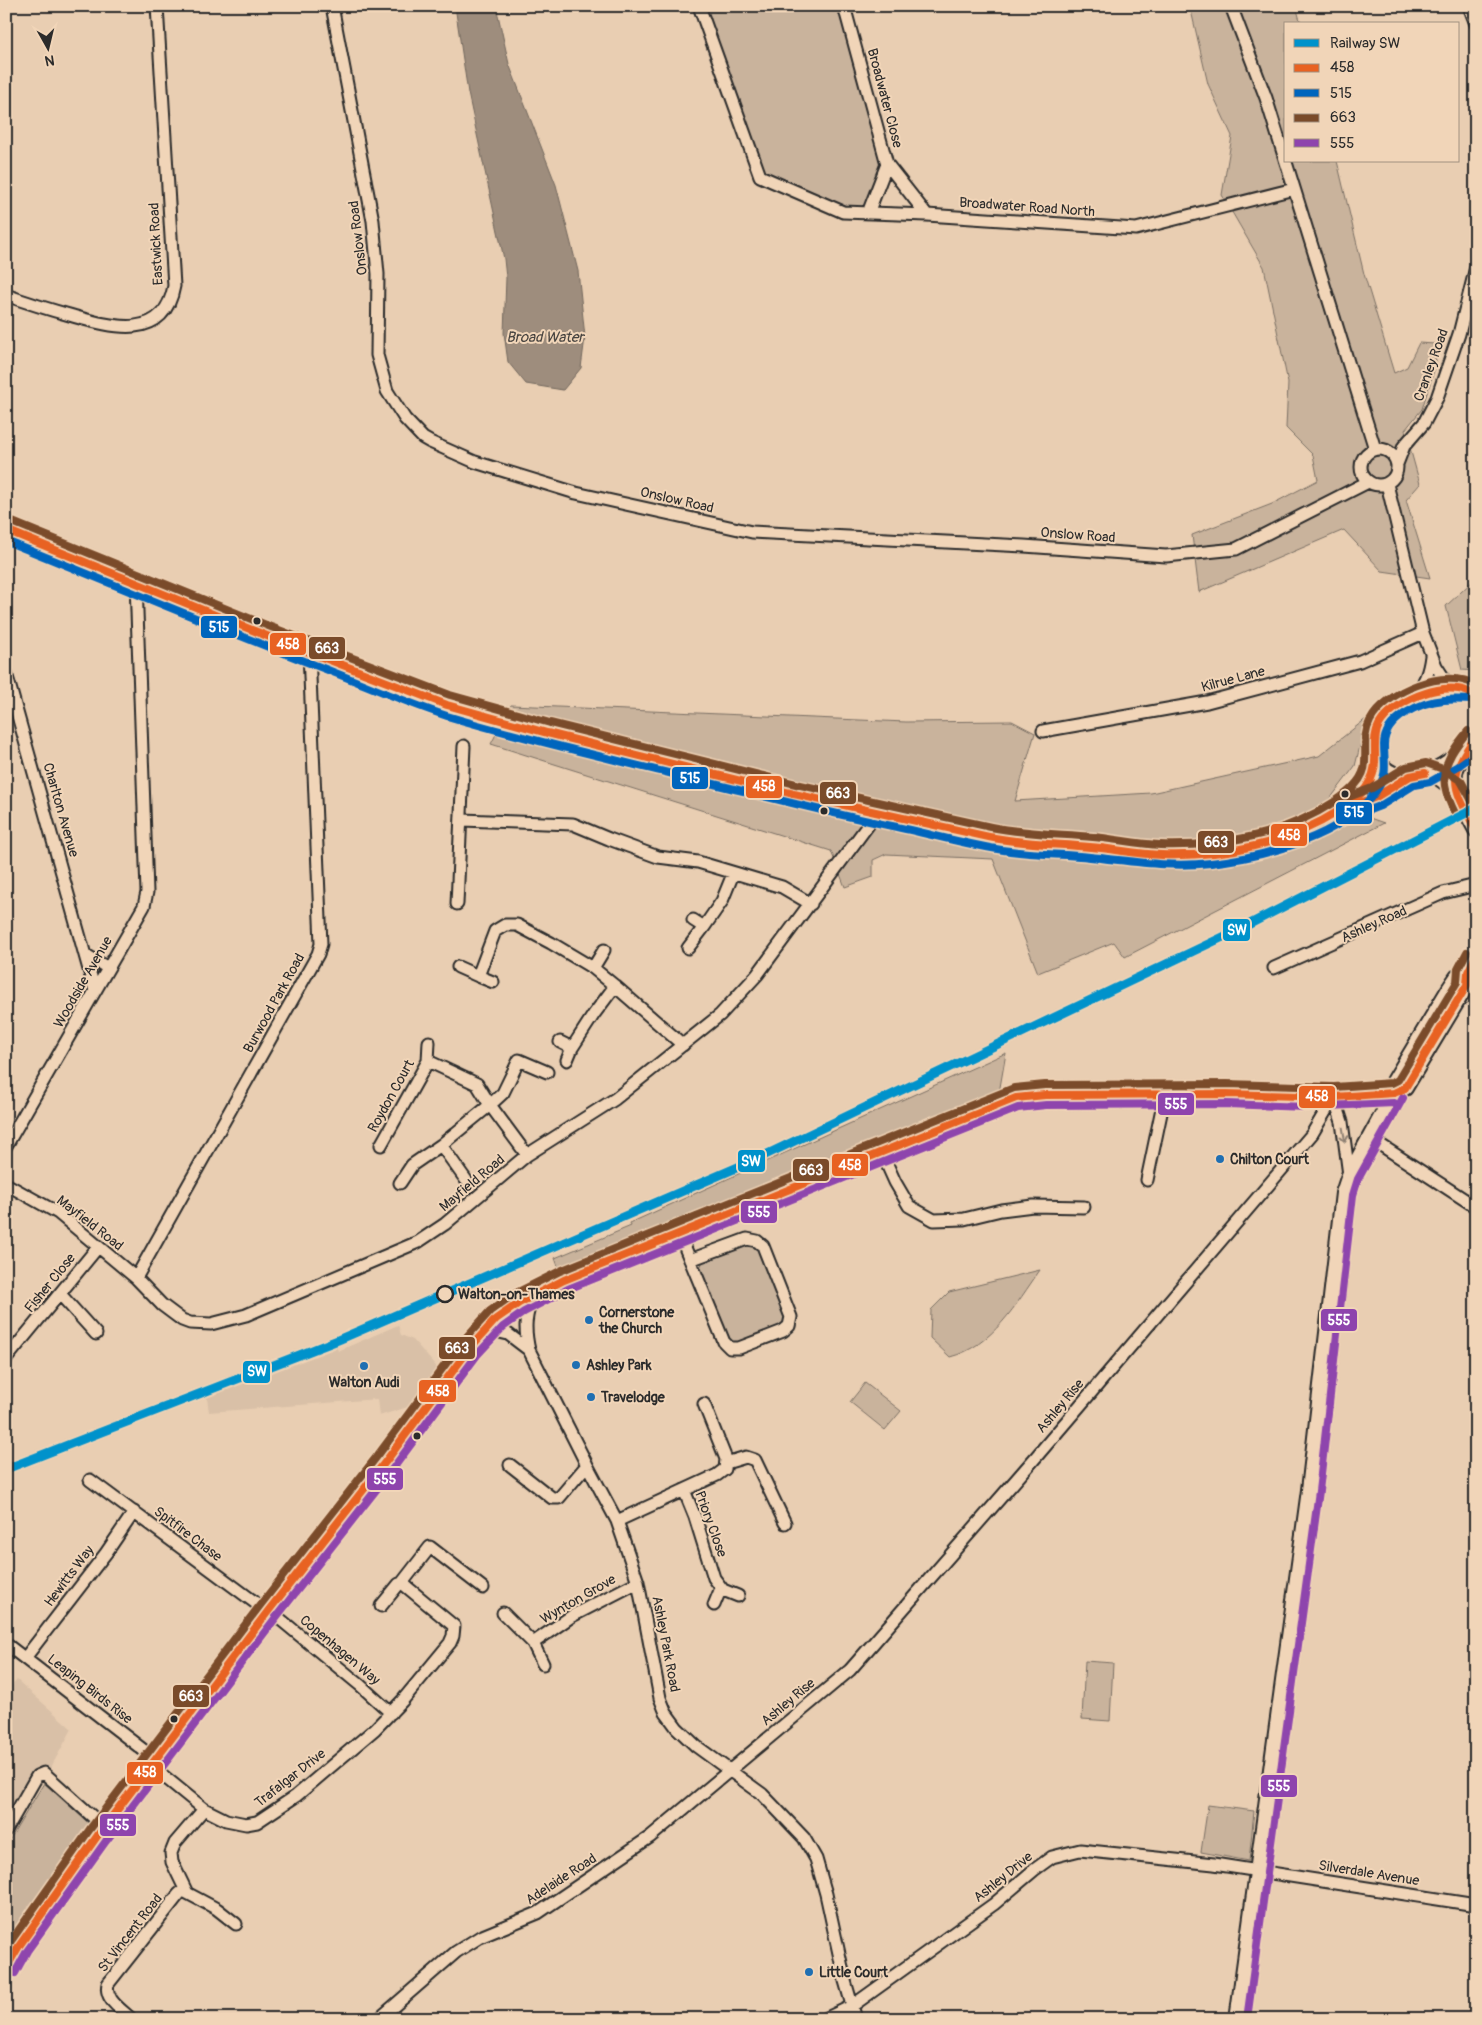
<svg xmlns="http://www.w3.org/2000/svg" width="1482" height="2025" viewBox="0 0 1482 2025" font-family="Pangolin,sans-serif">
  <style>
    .built { fill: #d9c0a7 }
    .green { fill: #c9b39c; stroke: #7a6f64 }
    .water { fill: #9e8d7d; stroke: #70665c }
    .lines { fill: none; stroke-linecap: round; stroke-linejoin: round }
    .minor-casing { stroke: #2b2b2b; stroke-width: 15 }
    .major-casing { stroke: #2b2b2b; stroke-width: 18 }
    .minor { stroke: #f1d5b8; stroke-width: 11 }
    .major { stroke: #f1d5b8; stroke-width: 14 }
    .bus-1-casing { stroke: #f1d5b8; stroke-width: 11 }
    .bus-2-casing { stroke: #f1d5b8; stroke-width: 11 }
    .bus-3-casing { stroke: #f1d5b8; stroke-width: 11 }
    .bus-4-casing { stroke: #f1d5b8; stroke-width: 11 }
    .bus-1 { stroke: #e86222; stroke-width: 8 }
    .bus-2 { stroke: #0065bd; stroke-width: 8 }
    .bus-3 { stroke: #7a4b2a; stroke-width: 8 }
    .bus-4 { stroke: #8e44ad; stroke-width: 8 }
    .rail-1-casing { stroke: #f1d5b8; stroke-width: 12 }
    .rail-1 { stroke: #0092cb; stroke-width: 9 }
    .oneway { stroke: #8e8072 }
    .bus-dot { fill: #2b2b2b; stroke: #f1d5b8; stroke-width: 2 }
    .poi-dot { fill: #1f6fb2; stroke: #f1d5b8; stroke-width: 2 }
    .stop-dot { fill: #f1d5b8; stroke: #2b2b2b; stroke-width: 2.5 }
    .labels { text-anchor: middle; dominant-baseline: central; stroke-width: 4; stroke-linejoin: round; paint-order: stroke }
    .street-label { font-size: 14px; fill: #2b2b2b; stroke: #f1d5b8 }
    .poi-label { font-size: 14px; font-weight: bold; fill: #2b2b2b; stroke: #f1d5b8; text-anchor: start }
    .stop-label { font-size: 14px; font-weight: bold; fill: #2b2b2b; stroke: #f1d5b8; text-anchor: start }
    .water-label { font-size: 15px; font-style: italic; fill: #484440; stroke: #f1d5b8 }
    .line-badge { stroke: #f1d5b8; stroke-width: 2 }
    .badge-label { font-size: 14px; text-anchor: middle; font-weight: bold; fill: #fff }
  </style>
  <rect width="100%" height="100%" fill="#e9ceb2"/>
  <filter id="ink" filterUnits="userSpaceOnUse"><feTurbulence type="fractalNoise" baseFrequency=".02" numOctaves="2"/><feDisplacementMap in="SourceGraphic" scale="10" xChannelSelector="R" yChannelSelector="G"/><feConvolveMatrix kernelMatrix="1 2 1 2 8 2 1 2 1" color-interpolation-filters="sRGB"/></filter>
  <g filter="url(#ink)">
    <!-- built -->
    <path class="built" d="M398,1325l3,10 12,5 29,33 -31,33 -32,10 -2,-17 -168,13 -2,-14 130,-50 1,3z
      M17,1680l55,49 -22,40 -44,58v-135z"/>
    <!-- green -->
    <path class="green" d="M699,6h144l44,158 -19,49 -25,-1 -83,-36z
      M1190,6h106l5,18h-15v137h51l27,113 30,99 13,-6 12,-24 16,1 1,20 -14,45 -17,21 15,54 -14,16 24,78 -48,-7 -38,-41 -145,62 -7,-57 80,-31 46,-24 -5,-25 -27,-27 2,-45 -24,-116 -42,-72 10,-59 -24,-52z
      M1476,578v93l-14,-1 -16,-64z
      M511,705l395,17 106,-1 23,12 -20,68 136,-8 168,-37 48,-38 -12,48 -28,37 57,20 -259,134 -11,-15 -76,31 -45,-114 -107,-5 -13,6v17l-28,10 -14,-36 -340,-107z
      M1006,1053l-7,40 -440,176 -4,-11 76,-32 -1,-3z
      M748,1242l9,3 30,74 -3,7 -47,19 -6,-1 -30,-65 -1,-11 3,-7z
      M1040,1270c-24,34 -47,76 -90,87l-20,-19 1,-28 18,-18z
      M865,1383l36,28 -16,19 -35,-28z
      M1085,1661l28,2 -3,58 -28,-2z
      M44,1783l51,46 -89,109v-92z
      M1208,1805l46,6 -5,50 -48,-9z"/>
    <!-- water -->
    <path class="water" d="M455,6h41l13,58 47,121 22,86 7,66 -4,31 -18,22 -37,-6 -18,-22 -4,-29 2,-55 -2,-19 -36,-166z"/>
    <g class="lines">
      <defs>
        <path id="minor" d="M332,6l41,215 5,53 -1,81 10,36 7,11 11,17 18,19 7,4 45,20 101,31 176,39 272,14 142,10 70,-7 132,-67
          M699,6l61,170 83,36 84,3 209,14 158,-40
          M844,6l43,158 40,51
          M1231,6l35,92 109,351
          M1469,6l7,18
          M868,213l19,-49
          M6,295c22,8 45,15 67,21 39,11 91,26 101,-30l-17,-280
          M1361 467a18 18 0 1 1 36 0a18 18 0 1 1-36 0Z
          M1397,464l7,-18 20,-23 13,-25 22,-64 17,-67
          M1387,484l36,149 13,33 15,23
          M6,673l89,318
          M1413,696c12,-12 16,-24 18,-40
          M1043,731l164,-29 153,-41 63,-28
          M462,820l111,4 36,15 49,18 40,5 84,25 29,17
          M457,904l7,-158
          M704,927l18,-26 11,-27
          M688,948l16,-21 -11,-7
          M86,955l22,13
          M458,967l20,9
          M593,968l11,-18
          M1274,968l169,-75 33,-8
          M493,982l-15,-6 17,-45 10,-6h12l34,18 42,25 22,18
          M560,1042l12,6 -5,12
          M572,1048l22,-34 21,-28 68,59
          M1334,1097l8,25 7,53
          M1370,1138l106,69
          M381,1145l47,-84 1,-19
          M441,1145l25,35
          M6,1146l138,-240 3,-14 -11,-309
          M881,1151l14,31 14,24 25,14 30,-1 37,-9 32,-4 51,1
          M527,1155l-37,-50 13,-12 16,-33 28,12
          M1147,1180l18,-86
          M400,1183l12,-18 29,-20 49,-40 -13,-21 -49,-23
          M6,1184l52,29 78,65 26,27 20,15 8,3 21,1 35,-9 132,-56 40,-17 27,-18 82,-69 88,-56 105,-84 37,-40 120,-162
          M679,1233l45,109 6,6h9l44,-17 6,-5 2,-9 -28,-71 -6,-5 -10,-2 -57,21
          M136,1278l182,-324 3,-10 -12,-292
          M60,1294l36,40
          M534,1294c-9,21 -10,34 -5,56l58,115 30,56 21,61 22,116 6,15 11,15 19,18 66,48 42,44 12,21 10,35 19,87 11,38
          M486,1329l22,5 21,16
          M6,1359l92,-112
          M726,1463l20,-6 9,3 30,63
          M510,1465l42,33h7l28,-33
          M90,1480l178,132
          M684,1490l11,27 19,61 9,12 15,6
          M617,1521l100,-46 8,-6 1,-10 -22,-55
          M714,1605l7,-17
          M381,1606l18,-22 3,-1
          M269,1610l91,75 31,28
          M503,1613l30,30 10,21
          M533,1643l39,-27 66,-34
          M6,1644l149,115
          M25,1658l81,-105 28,-41
          M150,1765l54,44 22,11 20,4 11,-2 39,-26 79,-67 27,-28 48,-58 3,-7 1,-10 -52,-43 28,-36 53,41
          M204,1809l-29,34 -4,10 1,9 15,31 30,16 19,15
          M6,1830l31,-54 7,-3 60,54
          M6,1954l13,-8
          M6,1968l13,-22 79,-111 171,-225 117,-149 83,-112 27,-30 23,-16 45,-23 452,-182 29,-3 182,-1 79,3 88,-4
          M131,2019c-10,-10 -27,-20 -23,-35l71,-90 6,-5
          M379,2019l77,-67 24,-15 58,-24 112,-76 200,-167 186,-213 276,-323 22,-37
          M825,2019l27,-13 142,-102 40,-34 18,-13 28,-7 134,14 262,41"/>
        <path id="major" d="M6,530l261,106 180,69 100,28 203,49 39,12 221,47 84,6 68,8 51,-3 63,-13 22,-8 42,-21 36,-13 34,-21
          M1476,697c-11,-11 -29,-8 -44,-6 -14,3 -25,10 -37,19 -6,4 -13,9 -16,15 -11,20 -2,47 22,51 27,4 58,-19 75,-39
          M1464,751l-9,20 -1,18 22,41
          M1425,773l14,5 15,11
          M1347,805c16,-13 27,-25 30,-46
          M1394,1093l11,-5 62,-103 1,-13 8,-16
          M1237,2019l72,-529 34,-297 6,-18 45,-82v-12l55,-92 8,-12 11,-5"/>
      </defs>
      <!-- minor casing -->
      <use href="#minor" class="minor-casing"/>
      <!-- major casing -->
      <use href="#major" class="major-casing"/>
      <!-- minor -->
      <use href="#minor" class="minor"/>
      <!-- major -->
      <use href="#major" class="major"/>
      <defs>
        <path id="bus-1" d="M6,530l261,106 180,69 100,28 247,61 195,43c34,7 67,7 101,10 24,2 48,7 72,8 61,2 125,-11 177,-44 22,-14 38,-29 36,-57 0,-10 -1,-20 4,-29 13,-23 62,-44 87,-34 3,1 7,4 10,6
          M1476,737c-31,41 -22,51 0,93
          M1350,807l26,-10 34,-21 15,-3
          M6,1968l13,-22 79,-111 171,-225 117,-149 83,-112 27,-30 23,-16 45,-23 452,-182 29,-3 182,-1 107,3 60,-4 11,-5 62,-103 1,-13 8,-16"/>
        <path id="bus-2" d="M6,541c105,42 209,86 314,126 42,16 84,35 127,49 77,23 156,41 234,60 71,17 140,35 211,50 39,8 79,20 118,25 27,4 54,3 80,6 41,4 79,11 121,6 53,-6 132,-26 165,-72 13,-18 8,-27 8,-46 0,-27 37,-43 60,-45 10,-1 21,0 32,0
          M1354,816l26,-10 34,-21 16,-3 28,-16 18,-13"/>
        <path id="bus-3" d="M10,521l261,106 179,68 100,28 246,61 195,43c34,7 68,7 102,10 22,2 45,7 67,8 60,2 124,-10 174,-43 14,-9 31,-22 31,-40 1,-14 -2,-28 5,-41 15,-30 76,-54 106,-36
          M1346,798l26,-10 34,-21 20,-4 17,6 18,12 15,27
          M1458,819c-21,-39 -18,-54 10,-88
          M6,1948l84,-119 171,-225 117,-149 84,-113 28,-31 24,-17 46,-23 454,-183 31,-3 182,-1 107,3 58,-4 6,-3 59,-98 1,-13 9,-17"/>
        <path id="bus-4" d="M15,1973l12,-22 79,-110 171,-225 117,-149 83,-112 26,-28 21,-15 44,-23 450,-181 28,-3 181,-1 79,3 88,-4
          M1247,2019l72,-528 34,-296 5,-16 45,-81"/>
      </defs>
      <!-- bus-1 casing -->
      <use href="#bus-1" class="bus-1-casing"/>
      <!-- bus-2 casing -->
      <use href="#bus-2" class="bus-2-casing"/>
      <!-- bus-3 casing -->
      <use href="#bus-3" class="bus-3-casing"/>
      <!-- bus-4 casing -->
      <use href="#bus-4" class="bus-4-casing"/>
      <!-- bus-1 -->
      <use href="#bus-1" class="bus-1"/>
      <!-- bus-2 -->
      <use href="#bus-2" class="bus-2"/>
      <!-- bus-3 -->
      <use href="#bus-3" class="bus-3"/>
      <!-- bus-4 -->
      <use href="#bus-4" class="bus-4"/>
      <defs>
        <path id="rail-1" d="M6,1469l332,-129 421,-182 485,-231 232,-119"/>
      </defs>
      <!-- rail-1 casing -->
      <use href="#rail-1" class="rail-1-casing"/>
      <!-- rail-1 -->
      <use href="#rail-1" class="rail-1"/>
    </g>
    <!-- one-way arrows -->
    <defs><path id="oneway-shaft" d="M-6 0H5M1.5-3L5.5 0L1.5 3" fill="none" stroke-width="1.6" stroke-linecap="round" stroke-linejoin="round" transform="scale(1.25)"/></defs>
    <use class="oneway" href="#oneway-shaft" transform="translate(1344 1135) rotate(80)"/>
  </g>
  <!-- markers -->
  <g class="bus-dot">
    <circle cx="257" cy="621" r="4.5"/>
    <circle cx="1345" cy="794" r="4.5"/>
    <circle cx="824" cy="811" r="4.5"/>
    <circle cx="417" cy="1436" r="4.5"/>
    <circle cx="174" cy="1719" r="4.5"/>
  </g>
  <g class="poi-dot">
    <circle cx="1220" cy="1159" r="5"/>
    <circle cx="589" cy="1320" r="5"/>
    <circle cx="576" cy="1365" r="5"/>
    <circle cx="364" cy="1366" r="5"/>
    <circle cx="591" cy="1397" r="5"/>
    <circle cx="809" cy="1972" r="5"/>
  </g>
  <circle class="stop-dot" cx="445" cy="1294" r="8"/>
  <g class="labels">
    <!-- street labels -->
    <g class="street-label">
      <text transform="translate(885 98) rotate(75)">Broadwater Close</text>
      <text transform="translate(1027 207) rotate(4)">Broadwater Road North</text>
      <text transform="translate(358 238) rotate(-97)">Onslow Road</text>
      <text transform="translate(156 244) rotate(-93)">Eastwick Road</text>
      <text transform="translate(1431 365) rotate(-70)">Cranley Road</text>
      <text transform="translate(677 500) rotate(13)">Onslow Road</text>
      <text transform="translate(1078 535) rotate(4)">Onslow Road</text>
      <text transform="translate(1233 679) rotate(-15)">Kilrue Lane</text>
      <text transform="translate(61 810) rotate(74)">Charlton Avenue</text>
      <text transform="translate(1374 924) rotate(-24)">Ashley Road</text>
      <text transform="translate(83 982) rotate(-60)">Woodside Avenue</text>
      <text transform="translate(274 1003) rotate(-61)">Burwood Park Road</text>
      <text transform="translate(391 1096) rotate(-61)">Roydon Court</text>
      <text transform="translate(472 1183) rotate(-40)">Mayfield Road</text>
      <text transform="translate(90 1223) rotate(38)">Mayfield Road</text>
      <text transform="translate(50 1283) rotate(-51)">Fisher Close</text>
      <text transform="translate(1060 1406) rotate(-50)">Ashley Rise</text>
      <text transform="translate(711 1524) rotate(70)">Priory Close</text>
      <text transform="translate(188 1534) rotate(37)">Spitfire Chase</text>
      <text transform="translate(69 1576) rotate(-53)">Hewitts Way</text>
      <text transform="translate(578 1599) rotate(-30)">Wynton Grove</text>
      <text transform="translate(666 1644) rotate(79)">Ashley Park Road</text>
      <text transform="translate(340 1650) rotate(40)">Copenhagen Way</text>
      <text transform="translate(90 1689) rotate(38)">Leaping Birds Rise</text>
      <text transform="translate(788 1702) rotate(-40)">Ashley Rise</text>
      <text transform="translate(290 1778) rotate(-38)">Trafalgar Drive</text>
      <text transform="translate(1369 1873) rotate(9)">Silverdale Avenue</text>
      <text transform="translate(1003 1877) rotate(-39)">Ashley Drive</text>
      <text transform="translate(561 1879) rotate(-33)">Adelaide Road</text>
      <text transform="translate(130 1933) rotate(-52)">St Vincent Road</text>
    </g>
    <!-- poi labels -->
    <g class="poi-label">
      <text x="1230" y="1159">Chilton Court</text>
      <text x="599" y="1312">Cornerstone<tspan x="599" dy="16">the Church</tspan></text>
      <text x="586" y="1365">Ashley Park</text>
      <text x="364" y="1382" text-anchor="middle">Walton Audi</text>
      <text x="601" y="1397">Travelodge</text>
      <text x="819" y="1972">Little Court</text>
    </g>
    <!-- stop labels -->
    <g class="stop-label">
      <text x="458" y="1294">Walton-on-Thames</text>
    </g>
    <!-- water labels -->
    <g class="water-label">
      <text x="545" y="337">Broad Water</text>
    </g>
  </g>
  <g class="line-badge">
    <rect x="200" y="615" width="38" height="24" rx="5" fill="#0065bd"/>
    <rect x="269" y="632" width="38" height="24" rx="5" fill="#e86222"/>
    <rect x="308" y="636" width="38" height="24" rx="5" fill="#7a4b2a"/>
    <rect x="671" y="766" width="38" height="24" rx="5" fill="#0065bd"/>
    <rect x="745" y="775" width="38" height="24" rx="5" fill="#e86222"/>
    <rect x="819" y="781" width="38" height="24" rx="5" fill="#7a4b2a"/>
    <rect x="1335" y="801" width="38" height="24" rx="5" fill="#0065bd"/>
    <rect x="1270" y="823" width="38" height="24" rx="5" fill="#e86222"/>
    <rect x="1197" y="830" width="38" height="24" rx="5" fill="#7a4b2a"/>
    <rect x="1222" y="918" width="29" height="24" rx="5" fill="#0092cb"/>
    <rect x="1298" y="1085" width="38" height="24" rx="5" fill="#e86222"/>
    <rect x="1157" y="1092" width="38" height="24" rx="5" fill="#8e44ad"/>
    <rect x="737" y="1149" width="29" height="24" rx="5" fill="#0092cb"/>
    <rect x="831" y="1153" width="38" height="24" rx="5" fill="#e86222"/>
    <rect x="792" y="1158" width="38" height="24" rx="5" fill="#7a4b2a"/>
    <rect x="740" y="1200" width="38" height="24" rx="5" fill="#8e44ad"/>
    <rect x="1320" y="1308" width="38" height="24" rx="5" fill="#8e44ad"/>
    <rect x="438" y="1336" width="38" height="24" rx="5" fill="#7a4b2a"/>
    <rect x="242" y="1360" width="29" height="24" rx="5" fill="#0092cb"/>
    <rect x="418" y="1379" width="39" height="24" rx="5" fill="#e86222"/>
    <rect x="366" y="1467" width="38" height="24" rx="5" fill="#8e44ad"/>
    <rect x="172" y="1684" width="38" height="24" rx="5" fill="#7a4b2a"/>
    <rect x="126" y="1761" width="38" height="24" rx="5" fill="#e86222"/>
    <rect x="1260" y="1774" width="38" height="24" rx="5" fill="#8e44ad"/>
    <rect x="99" y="1813" width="38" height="24" rx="5" fill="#8e44ad"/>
  </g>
  <g class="badge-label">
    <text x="219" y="632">515</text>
    <text x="288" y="649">458</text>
    <text x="327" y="653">663</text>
    <text x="690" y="783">515</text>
    <text x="764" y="791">458</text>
    <text x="838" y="798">663</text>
    <text x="1354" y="817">515</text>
    <text x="1289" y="840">458</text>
    <text x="1216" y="847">663</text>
    <text x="1237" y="935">SW</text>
    <text x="1317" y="1101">458</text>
    <text x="1176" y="1109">555</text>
    <text x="751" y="1166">SW</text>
    <text x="850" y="1170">458</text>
    <text x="811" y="1175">663</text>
    <text x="759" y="1217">555</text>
    <text x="1339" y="1325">555</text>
    <text x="457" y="1353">663</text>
    <text x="257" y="1376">SW</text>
    <text x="438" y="1396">458</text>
    <text x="385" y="1484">555</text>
    <text x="191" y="1701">663</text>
    <text x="145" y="1777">458</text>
    <text x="1279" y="1791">555</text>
    <text x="118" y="1830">555</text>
  </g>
  <!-- margin -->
  <rect width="1482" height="2025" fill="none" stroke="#f1d5b8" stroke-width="25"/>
  <rect x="12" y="12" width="1457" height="2000" fill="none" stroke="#2b2b2b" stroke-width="2" filter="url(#ink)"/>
  <!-- legend -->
  <rect x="1284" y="22" width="175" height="140" fill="#f1d5b8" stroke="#a29180"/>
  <rect x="1294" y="39" width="25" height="8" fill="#0092cb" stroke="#a29180"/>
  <text x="1330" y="48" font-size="15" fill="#2b2b2b">Railway SW</text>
  <rect x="1294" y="64" width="25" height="8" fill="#e86222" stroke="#a29180"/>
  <text x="1330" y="72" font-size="15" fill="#2b2b2b">458</text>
  <rect x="1294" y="89" width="25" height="8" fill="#0065bd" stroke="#a29180"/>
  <text x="1330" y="98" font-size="15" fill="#2b2b2b">515</text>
  <rect x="1294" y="114" width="25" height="8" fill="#7a4b2a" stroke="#a29180"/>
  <text x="1330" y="122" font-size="15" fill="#2b2b2b">663</text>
  <rect x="1294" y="139" width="25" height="8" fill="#8e44ad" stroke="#a29180"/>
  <text x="1330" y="148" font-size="15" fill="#2b2b2b">555</text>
  <!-- north arrow -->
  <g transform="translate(48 48) rotate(172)" stroke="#f1d5b8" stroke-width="4" paint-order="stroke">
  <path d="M0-4L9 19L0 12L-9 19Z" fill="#2b2b2b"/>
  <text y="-8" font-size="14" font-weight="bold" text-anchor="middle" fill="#2b2b2b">N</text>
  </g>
</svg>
